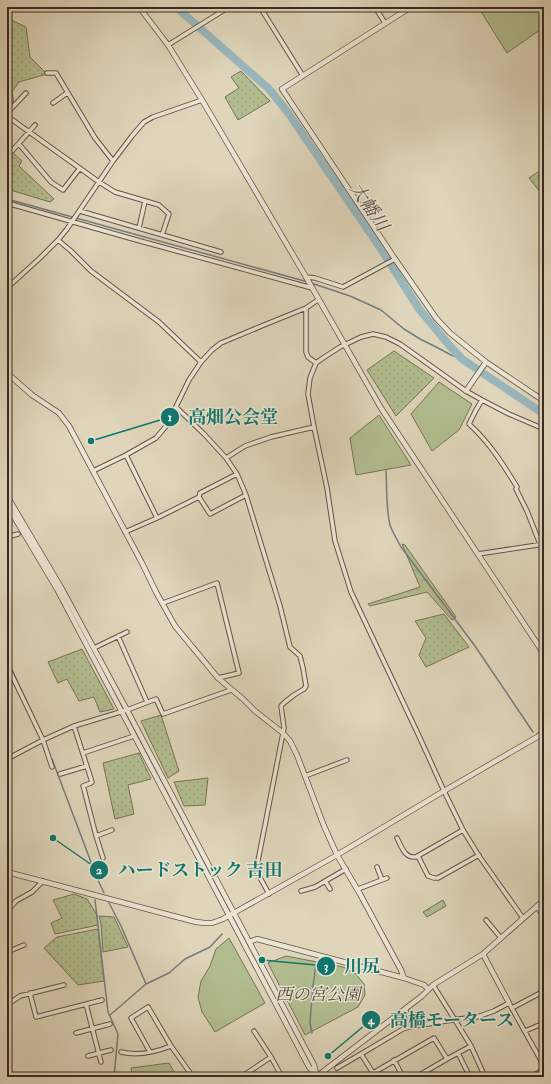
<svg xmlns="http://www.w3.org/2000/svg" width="551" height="1084" viewBox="0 0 551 1084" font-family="'IM FELL Double Pica','Noto Serif JP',serif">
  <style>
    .grass { fill: url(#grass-dots); stroke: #767358 }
    .forest { fill: url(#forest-crowns); stroke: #767358 }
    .cemetery { fill: url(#cemetery-stones); stroke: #767358 }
    .park { fill: #b2bd8f; stroke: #767358 }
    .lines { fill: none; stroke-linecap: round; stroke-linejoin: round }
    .stream { stroke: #737e7e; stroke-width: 1.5 }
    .river { stroke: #99b6bb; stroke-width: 8 }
    .minor-casing { stroke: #635448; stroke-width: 5.5 }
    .tertiary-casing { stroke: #635448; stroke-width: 6 }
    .minor { stroke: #eae4d2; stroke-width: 3.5 }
    .tertiary { stroke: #eae4d2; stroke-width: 4.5 }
    .labels { text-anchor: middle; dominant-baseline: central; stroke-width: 3; stroke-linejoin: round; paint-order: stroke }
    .park-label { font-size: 17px; font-style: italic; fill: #524738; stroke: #eae4d2 }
    .water-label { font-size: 18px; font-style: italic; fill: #524c48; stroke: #eae4d2 }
    .leader { fill: none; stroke: #0f766e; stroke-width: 1.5 }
    .callout-dot { fill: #0f766e; stroke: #eae4d2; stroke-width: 1.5 }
    .mark-label { font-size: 12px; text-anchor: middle; font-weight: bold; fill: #fff }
    .callout-label { font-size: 18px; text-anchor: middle; font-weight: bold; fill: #0f766e; stroke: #eae4d2; stroke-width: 3; stroke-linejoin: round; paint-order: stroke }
  </style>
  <defs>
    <pattern id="grass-dots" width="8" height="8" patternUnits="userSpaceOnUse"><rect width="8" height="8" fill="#b2bd8f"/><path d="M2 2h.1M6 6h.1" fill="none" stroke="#9aa27b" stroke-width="1.8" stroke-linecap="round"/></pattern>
    <pattern id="forest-crowns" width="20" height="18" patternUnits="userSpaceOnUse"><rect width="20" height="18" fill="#b2bd8f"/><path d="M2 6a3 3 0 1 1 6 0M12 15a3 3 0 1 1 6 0" fill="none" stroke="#9aa27b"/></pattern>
    <pattern id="cemetery-stones" width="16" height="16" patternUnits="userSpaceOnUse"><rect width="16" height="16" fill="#b2bd8f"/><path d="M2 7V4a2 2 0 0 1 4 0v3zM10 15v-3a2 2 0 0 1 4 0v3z" fill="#9aa27b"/></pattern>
  </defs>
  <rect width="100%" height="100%" fill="#dfd5ba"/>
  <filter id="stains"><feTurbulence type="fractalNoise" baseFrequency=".005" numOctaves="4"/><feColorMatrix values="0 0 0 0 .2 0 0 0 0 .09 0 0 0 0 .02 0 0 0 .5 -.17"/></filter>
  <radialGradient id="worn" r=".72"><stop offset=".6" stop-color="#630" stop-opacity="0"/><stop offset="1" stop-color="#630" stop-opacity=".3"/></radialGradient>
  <!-- grass -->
  <path class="grass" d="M7,18l19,9 4,30 17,17 -28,8 -7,10 2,12 -7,9z
    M241,71l29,30 -32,19 -13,-23 14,-9 -8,-11z
    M7,148l15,13 -3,5 35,33 -4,3 -43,-13z
    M544,168v29l-15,-19z
    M394,351l40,27 -38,38 -29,-46z
    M444,614l25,33 -43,20 -7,-12 7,-17 -11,-17z
    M82,649l32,60 -14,3 -6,-15 -15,4 -12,-22 -9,4 -10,-21z
    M161,715l18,56 -11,7 -27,-57z
    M139,753l12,26 -23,6 6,29 -19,5 -12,-56z
    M208,778l-3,27 -21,1 -10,-24z
    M74,894l13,5 10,16 1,10 -43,9 -4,-11 11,-5 -9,-18z
    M99,916l15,1 14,30 -25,5 -2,-28z
    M98,929l6,52 -26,4 -34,-37 13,-11z"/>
  <!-- forest -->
  <path class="forest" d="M402,544l3,1 51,72 -4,3 -25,-28 -57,14 -2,-2 52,-17z"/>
  <!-- cemetery -->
  <path class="cemetery" d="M443,900l3,6 -19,11 -4,-5z"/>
  <!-- park -->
  <path class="park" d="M478,7h66v20l-37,26z
    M439,382l33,22 -13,26 -27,21 -21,-37z
    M379,415l32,50 -55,10 -6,-37z
    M229,938l36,65 -50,29 -13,-20 -4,-15 3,-16 9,-15 6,-17z
    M286,956l57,11 12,6 9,11 1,11 -7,12 -53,28 -37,-72z
    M169,1063l8,14h-44l-2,-9z"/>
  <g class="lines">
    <!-- stream -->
    <path class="stream" d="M7,199l301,83
      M311,283l39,13 31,14 23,19 16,10 20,10 11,6 11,4
      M386,471c1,16 0,39 4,54 3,8 7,15 11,22l74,99 58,86
      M7,659l33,71
      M539,742l5,7
      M52,759l45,119 7,15
      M95,900l13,112 10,22 -4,43
      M109,903l12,23 25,58
      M110,1015l36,-31 23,-11 16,-14 25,-12 12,-13
      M312,1033l-2,-10 3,-37 3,-21"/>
    <!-- river -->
    <path class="river" d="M176,7l93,82 20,25 94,138 36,57 30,36 13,14 82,55"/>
    <defs>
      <path id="minor" d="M260,7l43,69
        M375,7l10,16
        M168,45l61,-38
        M47,73h9l39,65 18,23
        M53,103l14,-10
        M7,113l19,-20
        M7,116l92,66 16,10 44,13 10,9 -7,21
        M19,144l32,38 12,8 17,-22
        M12,151l23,-26
        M7,203l126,36 179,49
        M80,211l141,41
        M139,228l6,-27
        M58,240l13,11 20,20 68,51 42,40
        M306,277l9,1 28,9 52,-28
        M7,288l33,-30 18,-18 9,-11 46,-68 19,-25 12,-14 9,-5 49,-17
        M306,308v44l2,5 8,6
        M482,400l-6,10 -7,14c20,18 34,40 48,63l-1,2 11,22 13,33
        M176,407l28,27 22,24 11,16 9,21 34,111 10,41 10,9 3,12 3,18 -2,3 -10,6 -9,7 -4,4 3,22 -1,5 -26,133v6l12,22
        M126,455l31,63
        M226,458l19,-12 26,-9 43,-10
        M93,471l33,-16 30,-17 11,-13 22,-45 12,-18 11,-12 9,-7 43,-18 42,-17 12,-8
        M199,497l11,17 36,-19
        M125,532l32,-14 42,-21 1,-4 37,-19
        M7,537l11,-3
        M478,554l66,-10
        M163,603l54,-20 22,90 -21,5
        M118,636l29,66
        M94,648l33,-16
        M7,665l36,75 9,27
        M74,726l18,56 -1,1 -8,3 1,3 12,47 7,22
        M539,735l5,7
        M83,753l51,-17
        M7,759l36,-19 31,-14 53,-16 29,-11 7,15 68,-24
        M60,774l27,-8
        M305,776l42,-16
        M96,836l16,-6
        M397,838c5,9 7,20 19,19l47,-27
        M418,856l10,20 6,2h4l41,-23
        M377,867l5,13
        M325,881l5,8
        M358,889l29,-11
        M301,891l14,-4 31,-18
        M537,907l7,10
        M7,911l9,-10 16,-9 11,-11
        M523,918l-44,-62 -16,-26 -19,-39 -25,-55 -68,-144 -16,-51 -8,-53 -13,-61 -6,-33 2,-16 6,-15 7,-5 17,-11 21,-10 12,-3 13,3 14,7 66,47 16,9 27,14 35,15
        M486,920l15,18
        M7,952l17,-7
        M433,985l22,35 16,26 14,31
        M30,993l6,24 66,-17
        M86,1004l15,58
        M7,1005l13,-9 44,-11
        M512,1008l32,-17
        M405,1009l9,17
        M254,1031l17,26 11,20
        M525,1031l19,-8
        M76,1033l34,-9
        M121,1052c16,4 35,0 50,-6
        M150,1052l-19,-34 17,-11 23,39 22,31
        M458,1053l12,24
        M361,1054l12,19
        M88,1056l23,-6
        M394,1060l9,17
        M337,1068l24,-14 42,-25 6,-2 50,-8 18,-2 17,-6 15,-8 35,63
        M7,1072l9,5
        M241,1077l30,-20
        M366,1077l68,-39 13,21 24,-13
        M416,1077l31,-18
        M530,1077l14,-7"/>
      <path id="tertiary" d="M139,7l29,38 34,55 104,177 75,131 163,246
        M411,7l-129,82 113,170 41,59 14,15 36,29 58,39
        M7,373l25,22 27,18 10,13 73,137 14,29 19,34 43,52 25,21 12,12 28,22 7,8 7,14 27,71 13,29 23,39 41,76 3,8
        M466,391l20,-29
        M7,496l55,93 65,121 187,355 3,11
        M7,505l50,84 252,478 6,7
        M7,872l72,19 117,31 9,1h7l11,-4 114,-64 107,-64 100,-58
        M249,942l8,-3 147,39 20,7 4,4
        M483,954l26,49
        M316,1077l89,-68 17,-13 11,-11 50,-31 61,-54"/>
    </defs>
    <!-- minor casing -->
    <use href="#minor" class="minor-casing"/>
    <!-- tertiary casing -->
    <use href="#tertiary" class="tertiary-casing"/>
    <!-- minor -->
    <use href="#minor" class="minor"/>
    <!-- tertiary -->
    <use href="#tertiary" class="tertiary"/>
  </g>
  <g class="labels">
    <!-- park labels -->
    <g class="park-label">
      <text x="318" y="994">西の宮公園</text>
    </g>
    <!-- water labels -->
    <g class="water-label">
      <text transform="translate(369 207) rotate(56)">大幡川</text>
    </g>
  </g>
  <!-- callouts -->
  <path class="leader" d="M91 441L170 417M53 838L99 870M262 960L326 966M328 1056L371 1020"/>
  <g class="callout-dot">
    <circle cx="91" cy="441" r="4"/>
    <circle cx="53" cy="838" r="4"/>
    <circle cx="262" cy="960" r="4"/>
    <circle cx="328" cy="1056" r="4"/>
    <circle cx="170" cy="417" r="10"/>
    <circle cx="99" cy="870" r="10"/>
    <circle cx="326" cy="966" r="10"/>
    <circle cx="371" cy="1020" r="10"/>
  </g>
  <g class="mark-label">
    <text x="170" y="421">1</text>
    <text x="99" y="874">2</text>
    <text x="326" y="970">3</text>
    <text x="371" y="1024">4</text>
  </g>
  <g class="callout-label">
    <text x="233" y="423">高畑公会堂</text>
    <text x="200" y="876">ハードストック 吉田</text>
    <text x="362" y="972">川尻</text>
    <text x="452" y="1026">高橋モータース</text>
  </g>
  <!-- margin -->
  <rect width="551" height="1084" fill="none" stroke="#dfd5ba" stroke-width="24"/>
  <rect x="8" y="8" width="535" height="1068" fill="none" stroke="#3a2922" stroke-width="2"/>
  <rect x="12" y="12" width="527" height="1060" fill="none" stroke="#3a2922"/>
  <rect width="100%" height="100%" filter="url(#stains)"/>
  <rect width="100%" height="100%" fill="url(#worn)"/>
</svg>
